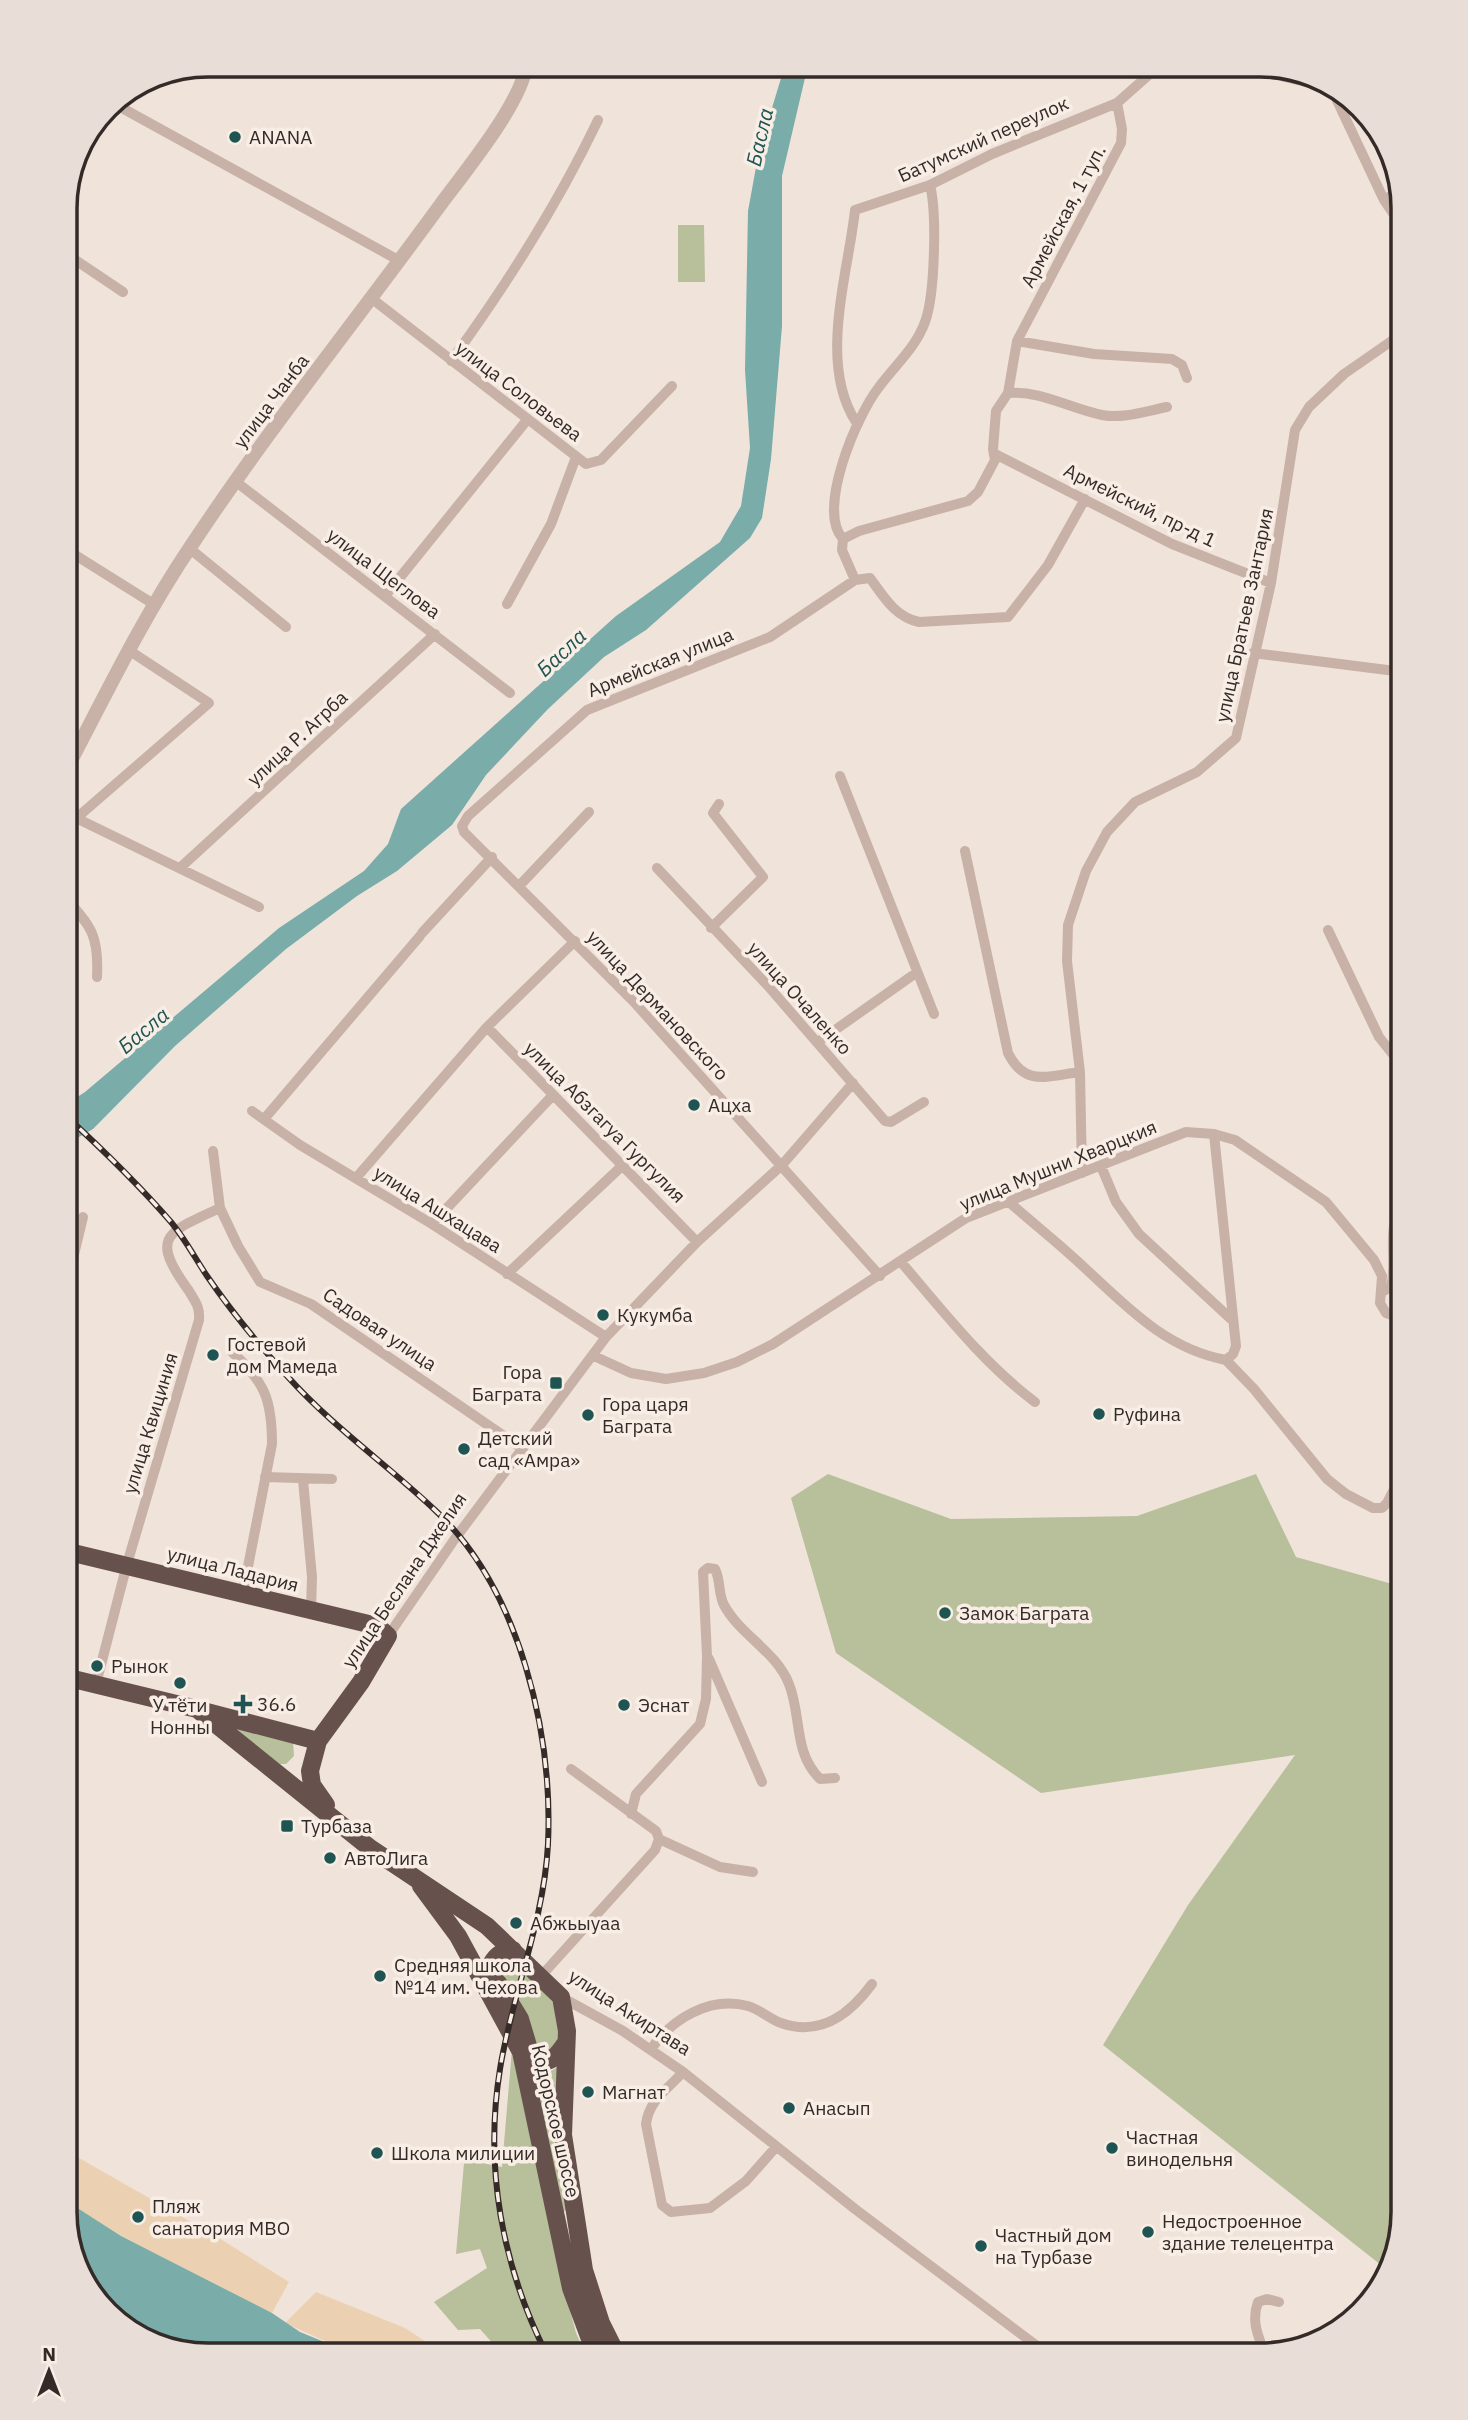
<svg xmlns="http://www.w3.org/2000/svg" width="1468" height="2420" viewBox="0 0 1468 2420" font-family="'IBM Plex Sans',sans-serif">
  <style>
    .green { fill: #b7bf9b }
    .sand { fill: #ebd1b1 }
    .water { fill: #7aaca9 }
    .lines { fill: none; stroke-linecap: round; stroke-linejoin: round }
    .minor { stroke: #c8b2a7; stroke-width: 10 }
    .tertiary { stroke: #c8b2a7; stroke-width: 14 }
    .trunk { stroke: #66514c; stroke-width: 18 }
    .rail-casing { stroke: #342a27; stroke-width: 6 }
    .rail { stroke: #f8eee6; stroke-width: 3.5; stroke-dasharray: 10; stroke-linecap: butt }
    .poi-dot { fill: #1e5452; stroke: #f8eee6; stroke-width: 2.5 }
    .labels { text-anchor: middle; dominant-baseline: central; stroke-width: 7; stroke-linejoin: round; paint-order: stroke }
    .poi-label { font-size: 19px; fill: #342a27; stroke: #f8eee6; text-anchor: start }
    .street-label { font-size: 19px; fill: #342a27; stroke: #f8eee6 }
    .water-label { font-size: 21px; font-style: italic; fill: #1e5452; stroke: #f8eee6 }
    .rim { fill: none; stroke: #342a27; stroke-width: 3.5 }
  </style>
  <rect width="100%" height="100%" fill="#f0e3da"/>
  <!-- green -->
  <path class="green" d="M678,225h26l1,57h-27z
    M828,1474l123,45 186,-3 119,-42 40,83 107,30v625l-17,57 -283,-224 85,-140 107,-150 -254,38 -205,-140 -45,-155z
    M222,1721l71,20 1,15 -8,8h-6z
    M513,1956c27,28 71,64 32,101l-8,-6 -10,-27 -30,-52 1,-10z
    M512,2049l46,215 18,69 10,22h-83l-23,-26 -22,1 -24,-28 53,-34 -7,-19 -24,5 9,-102 5,-5 12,16 20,4z
    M559,2066l11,143 -9,3 -25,-137 1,-5 9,4z"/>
  <!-- sand -->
  <path class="sand" d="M65,2150l149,85 75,47 -17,31 -151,-77 -56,-36z
    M316,2292l89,36 41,27h-90l-71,-32z"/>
  <!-- water -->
  <path class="water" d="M785,65h23l-26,111v150l-11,133 -9,59 -12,20 -104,92 -42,27 -56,52 -62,66 -34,50 -55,46 -40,25 -71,53 -111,97 -82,83 -28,16v-40l20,-13 194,-164 85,-57 24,-27 13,-35 215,-193 104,-74 21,-36 9,-58 -5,-78 3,-159 11,-60z
    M65,2200l56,36 151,77 28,19 56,23h-157l-70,-24 -50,-56z"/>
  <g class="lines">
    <!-- minor -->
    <path class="minor" d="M1235,65l92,22 7,7 50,106 19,28
      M284,68l1,-3
      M113,103l287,158
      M1384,200l15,-9
      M65,253l58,39
      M371,298l215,166 15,-4 71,-74
      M1017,341l77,13 78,5 10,6 5,13
      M451,361c56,-77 106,-155 147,-241
      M1008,393c32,-3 63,16 94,22 21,4 44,-4 65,-8
      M856,422c-38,-59 -8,-147 -1,-212l75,-25 62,-31 125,-51 43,-38
      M995,454l177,90 99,39
      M235,481l275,212
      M65,501l7,52 83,52
      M843,539l16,-8 109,-30 10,-9 17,-32 -2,-11 3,-38 12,-18 9,-52 104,-198 1,-14 -5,-26
      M189,548l97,79
      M855,580l-13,-30 1,-11c-27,-29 14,-124 36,-152 16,-22 36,-38 46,-65 10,-27 12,-109 5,-137
      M385,596l142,-176
      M507,604l44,-80 25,-67
      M1253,653l150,19
      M840,776l94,238
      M76,818l183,89
      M65,828l144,-125 -79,-52
      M965,851l43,202c17,34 39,23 72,19
      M181,867l254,-233
      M657,868l112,119 116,134 6,1 33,-20
      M520,885l69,-73
      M65,898c27,28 34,39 32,79
      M711,928l52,-51 -50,-64 6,-9
      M1328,930l51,107 24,30
      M422,933l70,-76
      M487,1027l210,215
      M818,1042l98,-69
      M252,1111l48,34 132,79 174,113
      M265,1118l155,-182
      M1214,1134l22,212 -3,8 -7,6
      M213,1151l7,57 18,38 22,36 51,22 212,145
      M1101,1166l15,36 23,32 92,85
      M1082,1173l-2,-101 -13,-111 1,-36 18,-54 21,-39 28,-30 62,-30 39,-34 35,-155 24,-153 14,-23 35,-33 59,-41
      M356,1178l131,-151 88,-86
      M1009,1202c26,23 53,44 78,68 42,39 80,79 139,90
      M432,1224l121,-129
      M901,1262c42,49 82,101 134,140
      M507,1274l116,-109
      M880,1276l-246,-274 -170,-170 -2,-6 6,-10 119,-106 183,-73 85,-57 15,-2c14,19 25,39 49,44l89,-5 40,-52 37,-66
      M65,1292l18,-75
      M1382,1292l9,-5c7,-26 -6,-61 12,-82
      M232,1352c33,30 40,48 40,92l-29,148
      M594,1356l37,17 35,6 38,-6 33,-11 36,-18 193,-126 220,-86 28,2 21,6 91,62 48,58 8,16 -2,27 6,10 17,6
      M1226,1360l28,29 73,90 19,15 27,14h9l5,-5 16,-31
      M265,1477l67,2
      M303,1480l9,97 -1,33
      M388,1636l66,-96 152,-203 91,-95 85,-77 71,-82
      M709,1659l53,123
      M96,1684l31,-120 72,-244c1,-13 -3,-17 -10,-29 -39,-54 -24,-58 31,-83
      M631,1814l5,-20 64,-70 6,-25 1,-43 -4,-84 5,-4 7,1c6,12 3,25 9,36 16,30 52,46 65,79 13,33 4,68 31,95l15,-1
      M659,1839l61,28 33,5
      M542,1975l113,-125 4,-11 -3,-8 -85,-62
      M561,1997l62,34 60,41 172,137 194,146
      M651,2049c21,-30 58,-53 97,-43 11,3 22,13 33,17 40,14 69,-9 91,-39
      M683,2072c-15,17 -34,28 -37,52l16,81 9,7 39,-4 36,-27 30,-34
      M1265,2354c-7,-18 -14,-33 -7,-52l9,-3 12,3"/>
    <!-- tertiary -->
    <path class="tertiary" d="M65,772c40,-76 78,-155 126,-226 78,-118 167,-228 250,-342 23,-31 82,-103 85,-139"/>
    <!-- trunk -->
    <path class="trunk" d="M65,1551l312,75 11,10 -27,46 -43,59 -8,30 2,14 14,20
      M65,1677l132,32 173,139 117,78 74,71 6,34 -4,104 21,135 17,53 16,32
      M203,1711l115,30
      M421,1886l37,50 63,116 50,236 25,67
      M489,1969c5,-13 11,-17 24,-19
      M498,1983l22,36 9,30
      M530,2049l6,12c16,3 21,-6 29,-17"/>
    <defs>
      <path id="rail" d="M65,1115c37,34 73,69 106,107 14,17 24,36 36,54 24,35 52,69 81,101 45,50 101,89 149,135 83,79 116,221 111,332 -4,78 -36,150 -48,225 -16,99 2,197 47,286"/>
    </defs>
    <!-- rail casing -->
    <use href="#rail" class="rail-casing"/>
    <!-- rail -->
    <use href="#rail" class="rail"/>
  </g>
  <!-- markers -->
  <g class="poi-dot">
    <circle cx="235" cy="137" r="7"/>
    <circle cx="694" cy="1105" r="7"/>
    <circle cx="603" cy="1315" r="7"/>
    <circle cx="213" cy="1355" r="7"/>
    <rect x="549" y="1376" width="14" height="14" rx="3.5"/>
    <circle cx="1099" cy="1414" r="7"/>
    <circle cx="588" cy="1415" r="7"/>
    <circle cx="464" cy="1449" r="7"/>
    <circle cx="945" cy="1613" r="7"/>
    <circle cx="97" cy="1666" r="7"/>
    <circle cx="180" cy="1683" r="7"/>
    <path d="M239.5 1693.5h7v7h7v7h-7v7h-7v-7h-7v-7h7z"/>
    <circle cx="624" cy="1705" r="7"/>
    <rect x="280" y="1819" width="14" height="14" rx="3.5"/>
    <circle cx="330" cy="1858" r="7"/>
    <circle cx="516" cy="1923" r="7"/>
    <circle cx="380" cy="1976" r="7"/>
    <circle cx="588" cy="2092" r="7"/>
    <circle cx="789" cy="2108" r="7"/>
    <circle cx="1112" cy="2148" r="7"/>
    <circle cx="377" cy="2153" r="7"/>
    <circle cx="138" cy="2217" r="7"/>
    <circle cx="1148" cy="2232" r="7"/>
    <circle cx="981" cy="2246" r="7"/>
  </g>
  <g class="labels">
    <!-- poi labels -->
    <g class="poi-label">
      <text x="249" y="137">ANANA</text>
      <text x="708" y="1105">Ацха</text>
      <text x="617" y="1315">Кукумба</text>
      <text x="227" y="1344">Гостевой<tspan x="227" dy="22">дом Мамеда</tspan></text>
      <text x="542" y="1372" text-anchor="end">Гора<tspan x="542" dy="22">Баграта</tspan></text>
      <text x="602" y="1404">Гора царя<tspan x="602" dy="22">Баграта</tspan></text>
      <text x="1113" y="1414">Руфина</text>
      <text x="478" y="1438">Детский<tspan x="478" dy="22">сад «Амра»</tspan></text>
      <text x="959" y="1613">Замок Баграта</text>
      <text x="111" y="1666">Рынок</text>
      <text x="257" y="1704">36.6</text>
      <text x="180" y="1705" text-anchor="middle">У тёти<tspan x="180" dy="22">Нонны</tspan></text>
      <text x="638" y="1705">Эснат</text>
      <text x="301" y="1826">Турбаза</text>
      <text x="344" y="1858">АвтоЛига</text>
      <text x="530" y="1923">Абжьыуаа</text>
      <text x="394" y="1965">Средняя школа<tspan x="394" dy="22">№14 им. Чехова</tspan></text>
      <text x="602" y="2092">Магнат</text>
      <text x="803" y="2108">Анасып</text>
      <text x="1126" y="2137">Частная<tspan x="1126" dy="22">винодельня</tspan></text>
      <text x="391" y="2153">Школа милиции</text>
      <text x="152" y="2206">Пляж<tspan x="152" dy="22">санатория МВО</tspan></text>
      <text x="1162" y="2221">Недостроенное<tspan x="1162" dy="22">здание телецентра</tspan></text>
      <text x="995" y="2235">Частный дом<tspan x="995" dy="22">на Турбазе</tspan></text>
    </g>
    <!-- street labels -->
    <g class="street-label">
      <text transform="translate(983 139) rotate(-24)">Батумский переулок</text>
      <text transform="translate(1063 216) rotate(-62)">Армейская, 1 туп.</text>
      <text transform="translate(519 391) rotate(37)">улица Соловьева</text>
      <text transform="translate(271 401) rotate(-53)">улица Чанба</text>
      <text transform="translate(1140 505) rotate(26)">Армейский, пр-д 1</text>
      <text transform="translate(384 573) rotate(37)">улица Щеглова</text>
      <text transform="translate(1244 615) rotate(-78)">улица Братьев Зантария</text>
      <text transform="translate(660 662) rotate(-22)">Армейская улица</text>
      <text transform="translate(297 738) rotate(-43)">улица Р. Агрба</text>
      <text transform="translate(800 998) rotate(48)">улица Очаленко</text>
      <text transform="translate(658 1005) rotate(47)">улица Дермановского</text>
      <text transform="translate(605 1122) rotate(45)">улица Абзгагуа Гургулия</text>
      <text transform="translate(1058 1165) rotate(-22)">улица Мушни Хварцкия</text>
      <text transform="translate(438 1209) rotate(32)">улица Ашхацава</text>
      <text transform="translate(380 1329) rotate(34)">Садовая улица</text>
      <text transform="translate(150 1423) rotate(-73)">улица Квициния</text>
      <text transform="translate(233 1569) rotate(14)">улица Ладария</text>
      <text transform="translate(404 1580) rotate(-56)">улица Беслана Джелия</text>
      <text transform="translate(630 2012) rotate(33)">улица Акиртава</text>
      <text transform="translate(556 2121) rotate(77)">Кодорское шоссе</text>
    </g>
    <!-- water labels -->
    <g class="water-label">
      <text transform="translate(759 137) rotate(-77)">Басла</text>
      <text transform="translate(561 652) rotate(-43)">Басла</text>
      <text transform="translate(143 1030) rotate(-40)">Басла</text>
    </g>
  </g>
  <!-- crop -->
  <path d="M0 0H1468V2420H0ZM208 77H1260A131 131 0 0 1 1391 208V2212A131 131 0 0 1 1260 2343H208A131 131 0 0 1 77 2212V208A131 131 0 0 1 208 77Z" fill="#e8ded7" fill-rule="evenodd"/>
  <path class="rim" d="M208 77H1260A131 131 0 0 1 1391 208V2212A131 131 0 0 1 1260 2343H208A131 131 0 0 1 77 2212V208A131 131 0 0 1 208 77Z"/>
  <!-- north arrow -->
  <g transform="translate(49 2371)" stroke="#f8eee6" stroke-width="5" paint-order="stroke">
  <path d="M0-5L12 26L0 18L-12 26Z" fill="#342a27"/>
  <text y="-10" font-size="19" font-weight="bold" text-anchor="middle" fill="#342a27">N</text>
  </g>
</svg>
